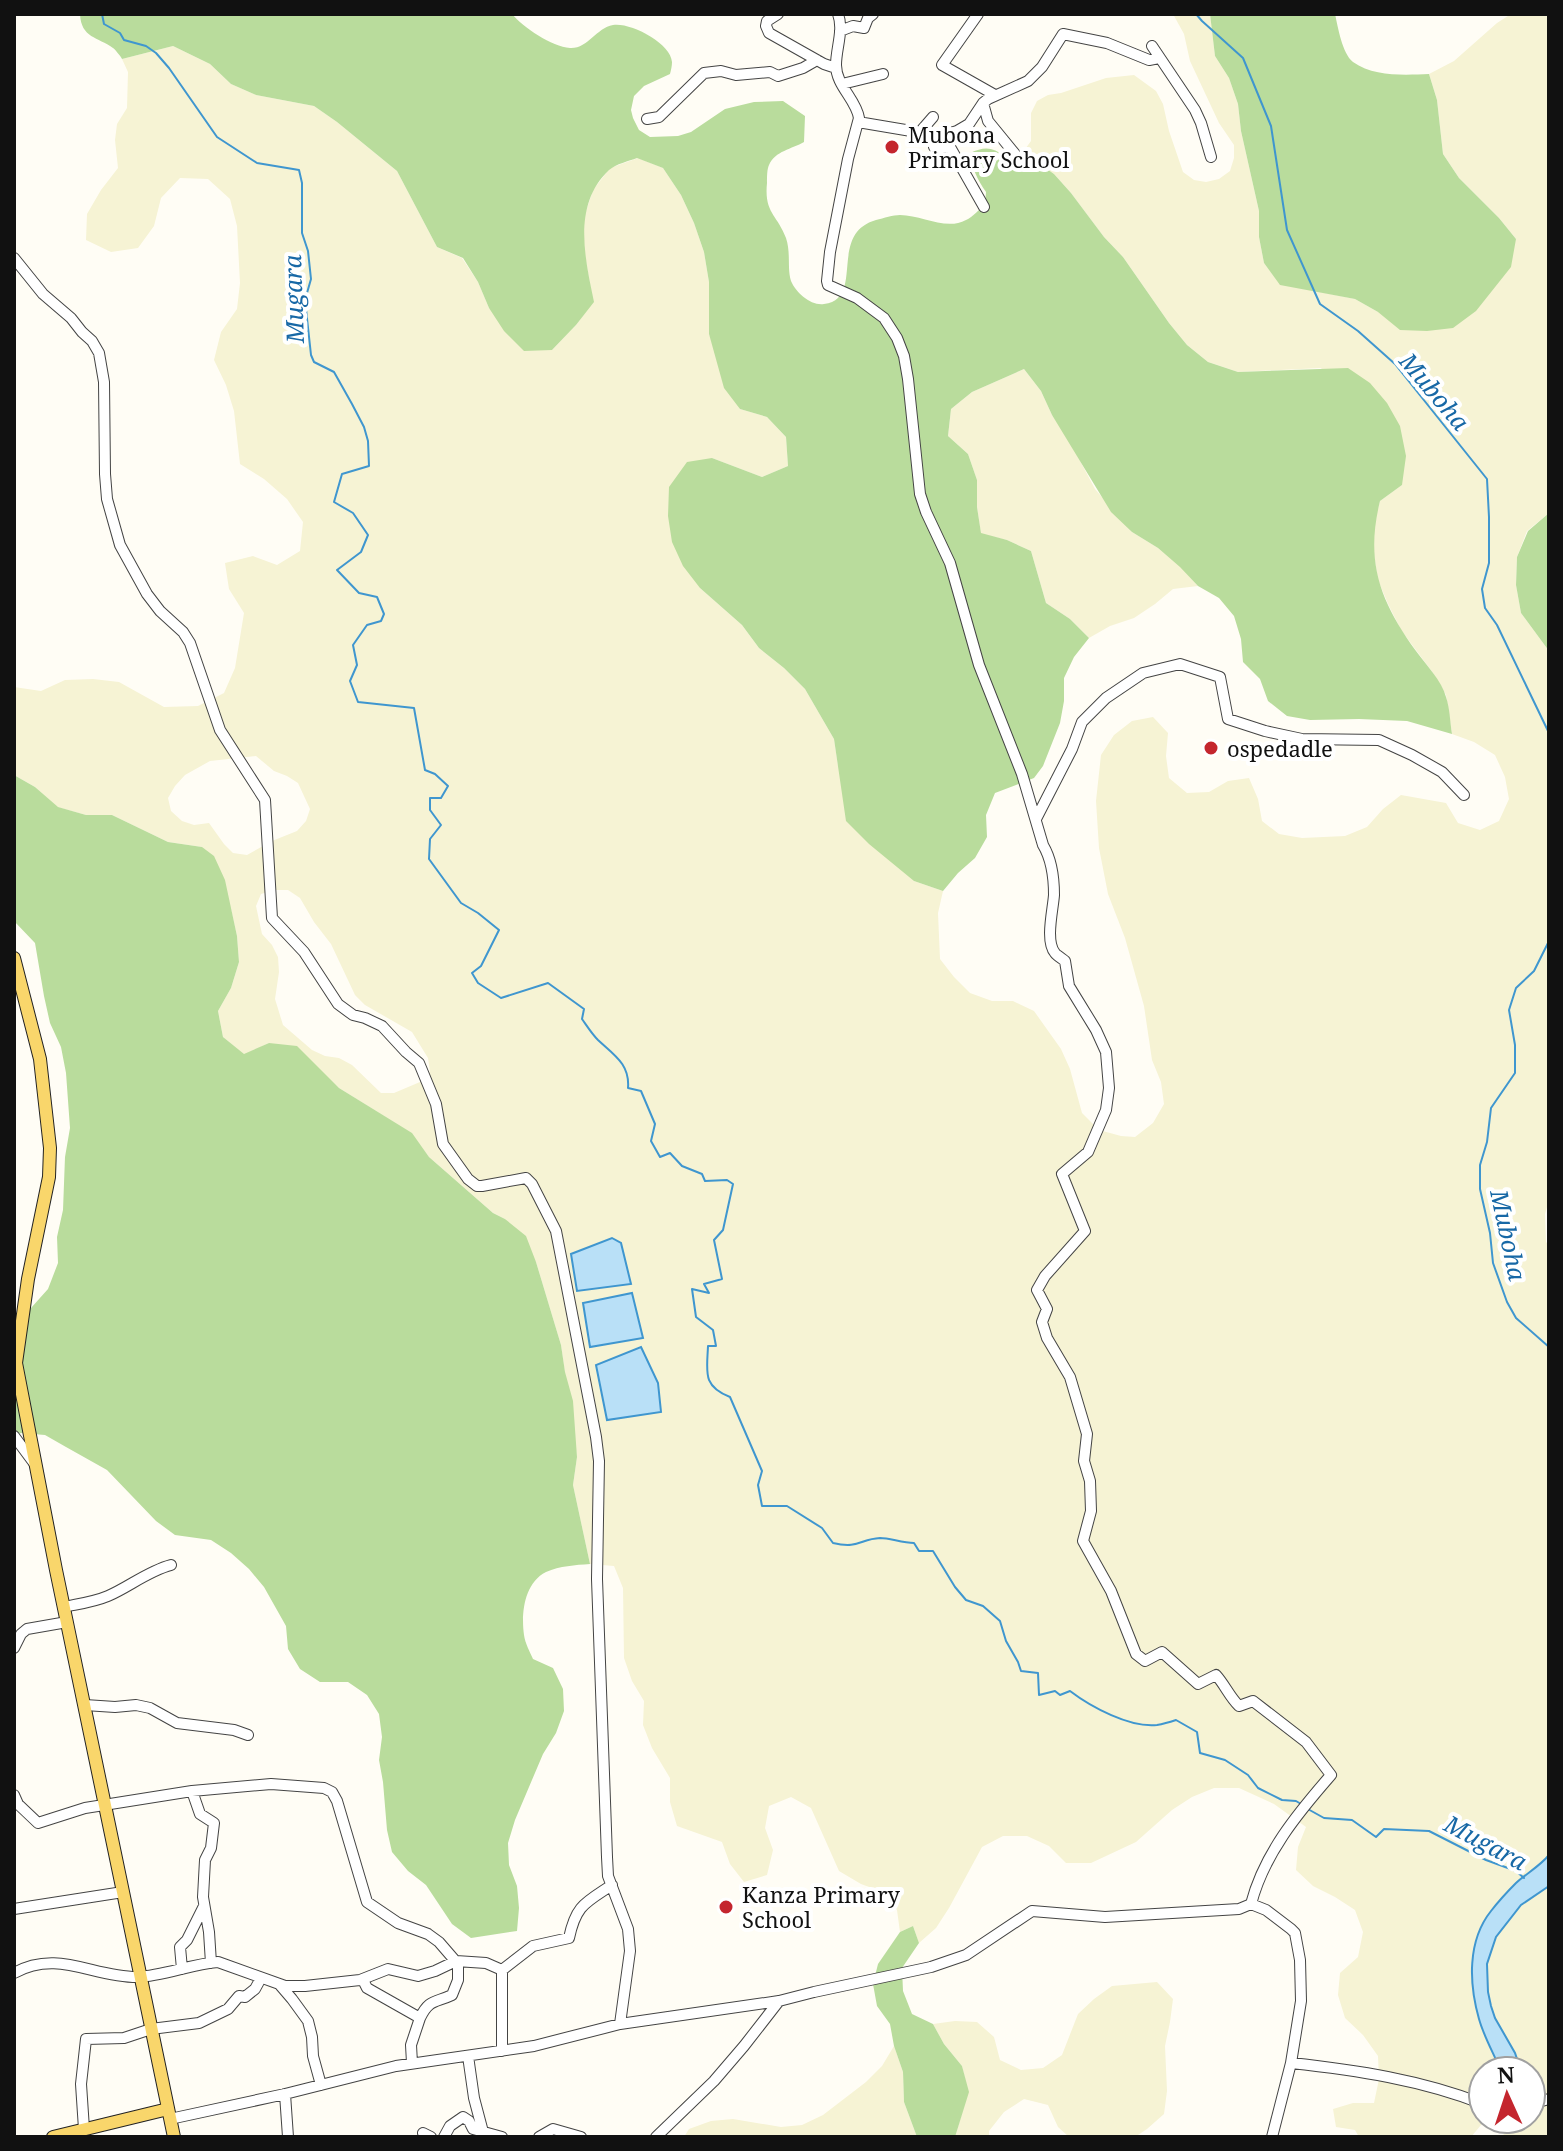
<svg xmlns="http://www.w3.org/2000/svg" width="1563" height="2151" viewBox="0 0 1563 2151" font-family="'Noto Serif',serif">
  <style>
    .farmland { fill: #f6f3d4; fill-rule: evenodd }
    .forest { fill: #b9dc9c }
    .water { fill: #b9e0f7; stroke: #3f96cf; stroke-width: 2 }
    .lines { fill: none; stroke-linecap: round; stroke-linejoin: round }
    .stream { stroke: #3f96cf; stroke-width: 2 }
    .minor-casing { stroke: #444; stroke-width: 12 }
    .major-casing { stroke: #222; stroke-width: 14 }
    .minor { stroke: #fff; stroke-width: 10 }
    .major { stroke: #f9d66b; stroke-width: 12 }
    .poi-dot { fill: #c4262e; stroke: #fff; stroke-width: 3 }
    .labels { text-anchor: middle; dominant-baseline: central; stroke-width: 8; stroke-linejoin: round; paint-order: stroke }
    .poi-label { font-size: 22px; fill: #111; stroke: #fff; text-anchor: start }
    .water-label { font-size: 24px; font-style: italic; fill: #1768a6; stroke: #fff }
  </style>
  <rect width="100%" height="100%" fill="#fffdf5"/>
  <!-- farmland -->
  <path class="farmland" d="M1173,14h37l5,42 14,22 9,26 3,27 18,80v26l5,26 16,21 75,15 23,13 138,-73 -17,-21 -40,-40 -16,-24 -6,-54 -8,-26 25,-13 43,-38 14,-9h38v499l-22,18 -10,26 -1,28 5,28 28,38v549l-4,14 1,28 3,3v610l-11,11 -22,17 -27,31 -12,23 -6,27 5,43 3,13 22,51h-18v48h3l-15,18h-112l-4,-7 -19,-3 -3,-18 20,-6h21l5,-24 -1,-23 -15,-21 -18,-17 -7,-23 2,-22 18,-16 5,-25 -8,-22 -20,-13 -22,-11 -17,-16 2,-23 8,-20 -32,-23 -35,-16h-25l-22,9 -20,13 -36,32 -45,21h-25l-17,-17 -22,-10h-24l-21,11 -33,61 -13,20 -17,15 -6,-17 -13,6 -3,-22 -14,-18 -22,-8 -22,-13 -28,-63 -20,-11 -22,9 -4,22 8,22 -6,25 -23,7 -14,-18 -8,-22 -45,-16 -7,-24v-24l-18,-30 -9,-23 1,-24 -12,-20 -8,-23 -1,-70 -9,-22 -24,-2 -17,-79 4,-28 -16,-112 -25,-83 -31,-43 -12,-6 -64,-56 -18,-24 -72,-45 -21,-19 -49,-26 -25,12 -21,-18 -5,-26 13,-23 8,-26 -2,-26 -6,-27 -29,-62 -34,-5 -56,-27h-26l-29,-8 -22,-20 -21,-12v-88l27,4 24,-11 28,-1 26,3 45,25 34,-1 26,-13 11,-25 9,-55 -15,-24 -4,-26 28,-7 24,9 23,-14 3,-29 -16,-23 -23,-20 -24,-15 -6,-53 -8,-26 -12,-25 7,-28 16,-23 3,-26 -3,-57 -7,-27 -22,-20 -28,-1 -19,20 -7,28 -16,22 -27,4 -25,-12 1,-26 14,-24 17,-22 -3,-28 2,-16 10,-16 1,-36 -6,-13 51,-13 37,18 21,20 25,11 58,11 23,16 60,49 40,76 25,11 16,24 11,26 63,42 24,-25 17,-23 -9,-53v-32l9,-27 17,-22 28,-10 25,10 18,27 13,28 10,29 5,30v52l31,75 27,8 19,20 2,29 -26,11 -50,-19 -12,130 42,37 17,23 25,20 21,21 29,50 4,27 76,115 29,10 -5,22 2,46 14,18 16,16 22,8h21l21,10 27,38 9,20 12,44 17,17 22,6 14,1 18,-14 11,-19 -3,-22 -9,-22 -8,-54 -19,-68 -17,-44 -9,-46 -3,-47 5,-46 13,-20 18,-14 21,-4 15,16 -2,23 3,22 18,15 22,-1 19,-11 21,-3 9,21 4,22 17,13 23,4 43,-2 22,-9 16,-18 18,-14 45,8 12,20 22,7 19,-9 10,-22 -4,-22 -10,-22 -21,-13 -22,-8 -6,-39 -13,-22 -32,-43 -13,-26 -10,-24 -4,-26 -1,-27 7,-26 22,-16 -81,-117 -83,4 -30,-10 -21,-17 -18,-22 -46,-66 -19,-20 -33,-44 -17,-19 -31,-22 8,-11v-28l6,-12 11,-6 13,-2 45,-15 28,-3 22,16 7,13 6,27 14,41 11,8 12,2 13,-3 11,-8 4,-13v-13l-15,-22 -29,-62 -6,-27zM256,756l18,15 13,5 11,7 12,26 -4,12 -9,10 -25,10 -25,14 -14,-2 -9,-9 -15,-21 -15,2 -12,-4 -11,-10 -3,-13 7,-12 10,-11 25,-14zM274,890h14l12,8 14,24 17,22 24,51 10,10 47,27 16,26 2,14 -10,10 -26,11h-13l-29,-28 -13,-7 -14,-2 -13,-6 -29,-25 -8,-26 4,-27 -1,-15 -6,-12 -10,-11 -6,-28 5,-12z
    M1024,369l17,22 11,24 16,23 27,51 37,43 26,16 23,19 17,19 -25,3 -18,15 -21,14 -24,8 -21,12 -19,-19 -24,-16 -15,-52 -24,-11 -26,-6 -4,-27v-27l-9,-26 -20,-18 3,-27 21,-17z
    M1549,1886v251h-47l11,-18h18v-48h-10l-6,-18 -20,-35 -7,-26 -1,-27 9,-28 25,-32z
    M1157,1982l16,17 -3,23 -5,24 2,45 -3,23 -17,15 -12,8h-66l-11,-10 -10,-22 -24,-6 -20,13 -15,19v6h-34l13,-45 -6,-26 -18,-22 -11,-20 22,-3 22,1 17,15 6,23 21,10 22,-2 19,-13 16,-41 16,-15 18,-13z
    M894,2046l9,26 1,30 13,35h-233l5,-8 22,-8 22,-2 48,8 21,-2 21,-10 43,-33 16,-16z"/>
  <!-- forest -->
  <path class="forest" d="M80,14h432c11,13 40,33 58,34 18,1 26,-20 43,-23 17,-3 58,18 59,37 0,4 -1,8 -2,12l-26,12 -10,10 -3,14 2,8 6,12 11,7 28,-1 13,-4 34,-23 29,-7 29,-1 22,15 -1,26c-12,7 -29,9 -35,23 -2,4 -2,12 -2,18 -3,30 10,31 19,55 5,15 1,30 5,43 5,12 20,25 33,23 42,-5 3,-70 52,-84 8,-2 17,-5 24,-5 22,0 46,16 66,5 7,-3 13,-11 19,-15l1,-13c-9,-13 -14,-24 -16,-39 15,-7 23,-6 35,4l18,-5 31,22 17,19 33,44 19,20 46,66 18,22 21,17 30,10 110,-4 22,15 17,20 13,23 6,30 -4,29 -22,16c-15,61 0,100 36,150 10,14 26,30 30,46 4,12 4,25 6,37l-45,-13 -48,-2 -49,1 -23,-4 -19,-15 -8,-22 -17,-17 -2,-23 -7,-23 -15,-18 -21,-12 -18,-19 -22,-19 -26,-16 -21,-20 -59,-97 -11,-24 -17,-22 -52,23 -21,17 -3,27 20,18 9,26v27l4,26 26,7 24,11 15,52 24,16 19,19 -15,19 -10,21v23l-4,22 -17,43 -9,12 -39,15 -9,22 1,22 -12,21 -17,15 -15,18 -29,-10 -45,-37 -23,-23 -12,-82 -29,-50 -21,-21 -25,-20 -17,-23 -42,-37 -17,-22 -11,-24 -4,-26 1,-29 18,-25 25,-4 50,19 26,-11 -2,-29 -19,-20 -27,-8 -16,-21 -15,-54v-52l-5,-30 -10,-29 -13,-28 -18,-27 -26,-10c-8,3 -21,6 -28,12 -37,35 -24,88 -15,132l-18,23 -24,25 -28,1 -20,-20 -15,-23 -11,-26 -15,-24 -26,-11 -40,-76 -60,-49 -23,-16 -58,-11 -25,-11 -21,-20 -37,-18 -51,13c0,-1 -8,-11 -9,-11 -15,-11 -32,-10 -33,-34z
    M1210,14h125c3,13 7,39 18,48 21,15 52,13 76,12l8,26 6,54 16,24 40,40 17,21 -5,28 -35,44 -23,17 -26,3 -27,-1 -22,-18 -23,-13 -75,-14 -16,-22 -5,-26v-26l-18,-80 -3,-27 -9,-26 -14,-22z
    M1549,513v138l-28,-38 -5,-28 1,-28 11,-26z
    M14,775l21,12 23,20 28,8h26l56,27 34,5 12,9 11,24 12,56 2,26 -8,26 -13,23 5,26 21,17 25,-11 28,3 42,42 73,45 17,24 64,56 12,6 21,17 10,26 25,83 4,27 8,29 4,56 -4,28 17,79c-15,1 -30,2 -44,8 -22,11 -25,42 -22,63 1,8 6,17 9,24l20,9 10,21 1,22 -8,22 -13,21 -28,66 -7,23 1,22 8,21 2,22 -2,23 -46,7 -19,-14 -26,-39 -18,-14 -16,-19 -5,-22 -4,-48 -4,-22 3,-23 -3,-23 -12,-19 -19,-13h-28l-20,-13 -12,-20 -2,-23 -22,-39 -15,-18 -18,-16 -20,-13 -36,-5 -19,-14 -49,-51 -41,-23 -21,-12 -24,-2 -7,3v-122l17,-6 17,-19 10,-26 -1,-26 6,-27 2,-53 5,-29 -4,-55 -5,-26 -11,-24 -6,-27 -9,-53 -21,-22z
    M913,1926l6,17 -17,25 1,23 9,23 21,10 11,20 18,22 7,26 -14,45h-38l-13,-35 -1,-30 -9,-26 -4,-22 -13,-18 -4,-22 5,-20 22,-32z"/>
  <!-- water -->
  <path class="water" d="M612,1238l9,5 10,41 -54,7 -6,-37z
    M632,1293l11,45 -53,9 -7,-44z
    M641,1347l17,36 3,29 -54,8 -11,-55z
    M1549,1855v31l-28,19 -25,32 -9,27 1,28 3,14 4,12 20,35 6,18h-20c-7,-17 -17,-34 -22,-52 -10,-35 -12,-78 12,-108 7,-9 16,-19 25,-28 11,-10 24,-17 33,-28z"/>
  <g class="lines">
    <!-- stream -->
    <path class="stream" d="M102,14l2,10 16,9 4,7 22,6 10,7 13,15 48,69 40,26 42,7 3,13v50l6,18 3,28 -6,21 6,55 3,7 20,10 18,32 12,23 4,14 1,25 -27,8 -8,28 19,11 15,22 -7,17 -24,18 22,23 18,4 7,17 -3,7 -14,4 -14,20 4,20 -7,16 8,21 56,6 11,62 10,4 13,12 -7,12h-11v12l11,15 -11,14 -1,20 32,44 17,10 21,17 -18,36 -9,7 6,10 23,15 47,-15 36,26 -2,10c5,7 10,15 16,21 16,15 32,24 30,48l13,3 14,33 -4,17 9,16 10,-4 12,13 20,8 3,7 22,-1 6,4 -10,46 -9,10 8,39 -18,5 5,9 -17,-4 4,28 17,13 3,16h-8c-1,26 -6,40 22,51l32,74 -4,14 4,21h25l35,22 11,15c26,6 27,-4 47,-5 10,0 22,5 34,5l5,8h14l22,36 11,13 17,6 17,15 6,20 12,21 3,9 17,2 1,22 16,-4 5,4 10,-4c21,16 60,37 87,34 6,-1 13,-3 19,-5l21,12 3,21 25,7 23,15 10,13 24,12 14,1 5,3
      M1196,14l6,7 41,37 28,68 16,104 33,74 38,27 37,33 92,115 2,38v46l-7,26 3,19 12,17 52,108
      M1549,859v11
      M1549,941l-15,30 -18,17 -7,22 6,35v28l-24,35 -4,34 -7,23v24l10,44 3,30 14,39 9,16 33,29
      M1306,1808l18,10 28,2 24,17 8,-8 45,2 57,29 30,11 8,7"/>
    <defs>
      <path id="minor" d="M778,14l-11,7 -1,5 3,7 55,31 12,4
        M838,14c6,16 -2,34 -2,51 0,21 20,34 23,53l-11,41 -18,93 -3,29 1,4 29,13 27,20 13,20 7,18 4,23 12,115 6,18 24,51 29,102 43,109 21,71c9,15 11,33 11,50 -1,15 -9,46 1,58 0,1 9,7 10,8l4,25 27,44 10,22 3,36 -3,22 -18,42 -26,22 23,57 -40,45 -8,14 10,19 -5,13 5,16 23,39 17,57 -3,27 6,20 1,30 -8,30 28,50 25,63 9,7 17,-9 36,32 18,-9c9,10 13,21 23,31l14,-5 53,41 25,33c-34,39 -67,79 -80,129l15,6 25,19 4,4 5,27 1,41 -10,62 -19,74
        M978,14l-36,51 53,30
        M840,31l13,-5 11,2 4,-10 5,-4
        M1152,46l43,64 6,13 10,34
        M842,84l41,-10
        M983,103l5,18 27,33
        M647,119l12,-2 45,-44 17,-2 15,4 34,-3 8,4 25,-8 14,-8
        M858,122l83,14 16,-5 12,-7 14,-21 5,-4 40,-18 14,-14 21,-33 44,9 42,17 10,-2
        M920,132l13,-15
        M941,136l-7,11h16l34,60
        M14,258l29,36 28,24 11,14 10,9 7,12 5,29 1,92 2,25 13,46 27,49 13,17 23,21 7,11 30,87 45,70 7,118 32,34 34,52 15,11 12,3 17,8 24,26 13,11 17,41 7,40 25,35 9,7h5l44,-8 6,6 24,47 40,206 3,24 -2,118 10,278 1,19 20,53 2,22 -10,73
        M1036,819l36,-70 10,-27 24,-24 37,-25 37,-9 40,13 8,42 37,12 37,8 77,1 33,15 30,17 22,23
        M14,1436l20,27
        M64,1607c14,-3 30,-5 44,-11 21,-9 40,-25 63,-31
        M14,1648l7,-14 6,-5 40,-7
        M85,1705l30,2 21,-2 14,3 27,15 57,7 14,5
        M192,1791l8,23 14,9 -3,25 -6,12 -2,37 6,35 2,31
        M14,1795l4,9 20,19 47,-15 107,-17 79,-7 53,4 8,4 5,9 30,101 31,21 30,11 11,8 19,22v16l-6,15c-17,8 -23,4 -32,23
        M14,1909l109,-17
        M182,1969l-2,-22 7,-7 17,-34
        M14,1973c44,-24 78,4 123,4 27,-1 54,-13 81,-15l67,24h20l55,-6 28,-11 30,7 17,-5 21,-10 30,2 16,7
        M363,1980l4,8 53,30 -9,27 1,18
        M280,1985l12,14 16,22 4,16 1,19 8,29
        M502,2051v-81l31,-24 36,-8c7,-33 16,-35 43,-53
        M468,2056l6,42 9,34
        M1291,2063c65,7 131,17 192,41
        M285,2094l3,43
        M1531,2104l18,-5
        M170,2119l115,-25 111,-28 138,-20 86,-22 159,-23 35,-9 117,-25 35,-12 66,-44 73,6 134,-8 12,-5
        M84,2129l-3,-45 5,-45 38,-1 27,-9 48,-6 29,-14 11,-13 6,1 10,-8 6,-11
        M423,2133l8,4
        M444,2137l6,-11 13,-9 6,4 4,8 29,8
        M539,2137l14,-8 28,8
        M656,2137l58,-56 30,-35 35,-45"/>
      <path id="major" d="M14,958l26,101 10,89 -1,29 -21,102 -12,84 40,207 118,567
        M53,2137l115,-28"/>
    </defs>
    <!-- minor casing -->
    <use href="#minor" class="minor-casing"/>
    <!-- major casing -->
    <use href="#major" class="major-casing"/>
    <!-- minor -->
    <use href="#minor" class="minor"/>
    <!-- major -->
    <use href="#major" class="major"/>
  </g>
  <!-- markers -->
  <g class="poi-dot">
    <circle cx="892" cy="147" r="8"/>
    <circle cx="1211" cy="748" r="8"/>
    <circle cx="726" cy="1907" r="8"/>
  </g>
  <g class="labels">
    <!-- poi labels -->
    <g class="poi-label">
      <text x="908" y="134">Mubona<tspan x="908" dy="25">Primary School</tspan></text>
      <text x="1227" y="748">ospedadle</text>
      <text x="742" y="1894">Kanza Primary<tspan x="742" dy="25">School</tspan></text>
    </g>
    <!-- water labels -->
    <g class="water-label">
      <text transform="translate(293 299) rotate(-92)">Mugara</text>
      <text transform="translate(1435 391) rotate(50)">Muboha</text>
      <text transform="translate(1509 1235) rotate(78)">Muboha</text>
      <text transform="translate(1486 1842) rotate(28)">Mugara</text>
    </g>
  </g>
  <!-- border -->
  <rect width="1563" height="2151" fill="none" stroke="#111111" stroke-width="32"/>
  <!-- north arrow -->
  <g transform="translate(1507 2095) rotate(357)"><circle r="38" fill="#ffffff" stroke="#a0a0a0" stroke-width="2"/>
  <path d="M0-6L14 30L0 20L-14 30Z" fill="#c4262e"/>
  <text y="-12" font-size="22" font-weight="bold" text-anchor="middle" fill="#111111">N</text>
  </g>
</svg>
